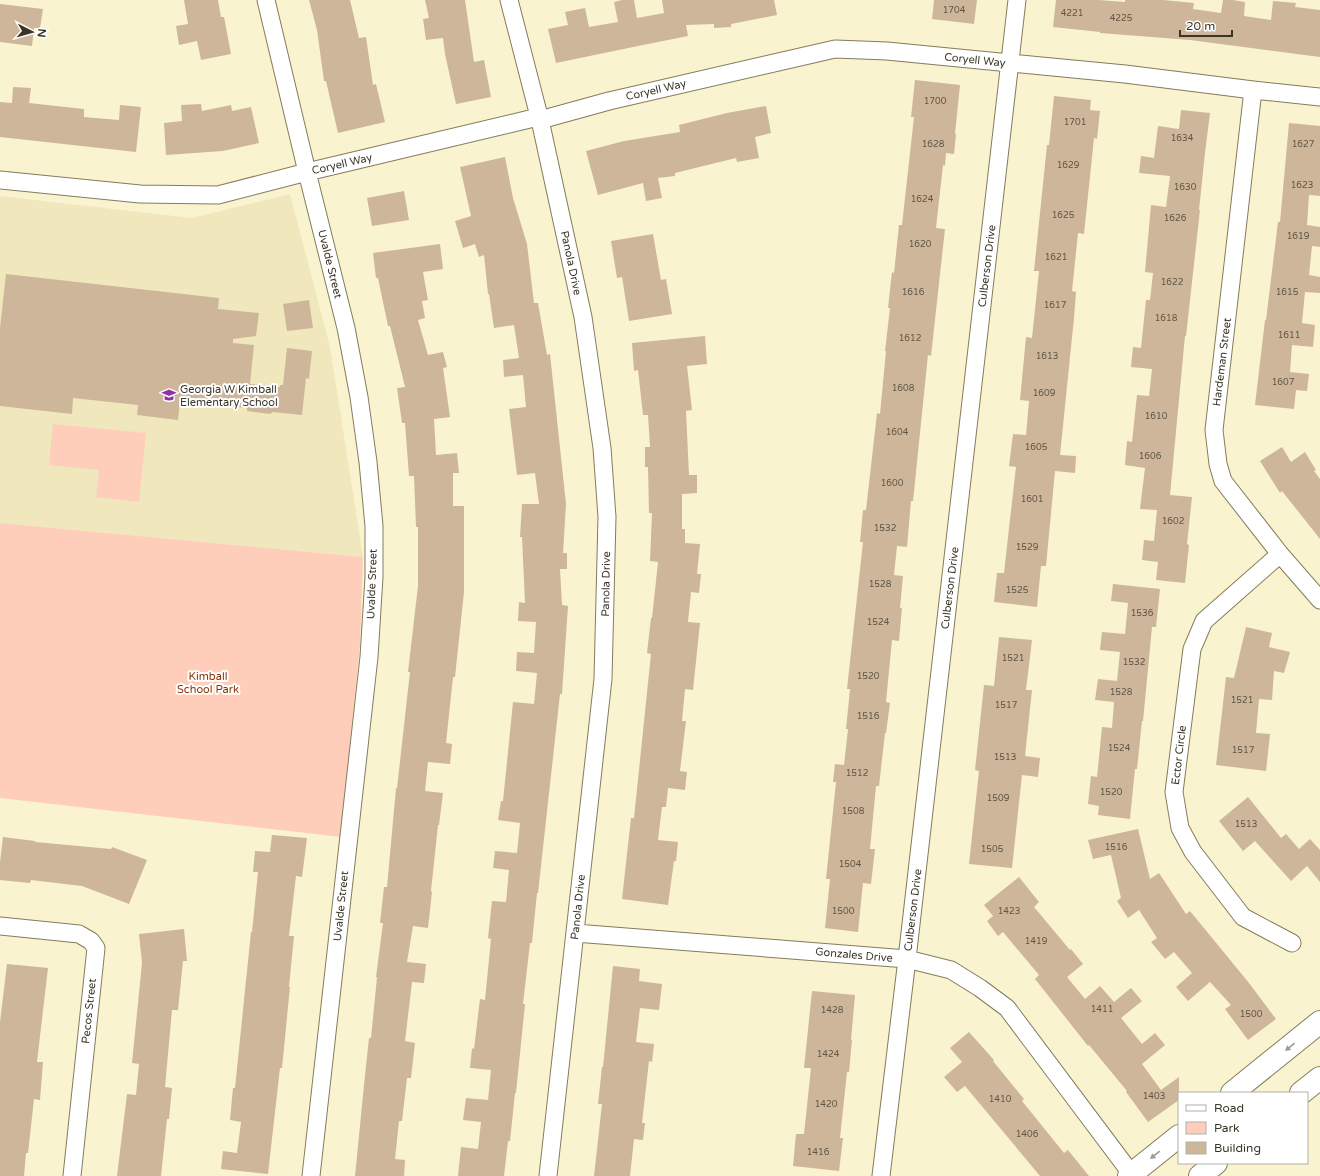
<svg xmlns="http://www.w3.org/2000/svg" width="1320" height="1176" viewBox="0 0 1320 1176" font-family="'Varela Round',sans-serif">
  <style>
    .built { fill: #f0e7bc }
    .green { fill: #fecebb }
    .building { fill: #ceb69b }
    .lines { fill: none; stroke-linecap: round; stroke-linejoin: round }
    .street-casing { stroke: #837c5c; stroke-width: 19 }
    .secondary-casing { stroke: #837c5c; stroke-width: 24 }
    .street { stroke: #fff; stroke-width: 17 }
    .secondary { stroke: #fff; stroke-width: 22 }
    .oneway { fill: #9c9a94 }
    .labels { text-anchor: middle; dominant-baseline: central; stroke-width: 4; stroke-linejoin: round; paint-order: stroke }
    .number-label { font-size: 9px; fill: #5e5645 }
    .street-label { font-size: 11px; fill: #393628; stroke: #fff }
    .poi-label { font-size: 11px; fill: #393628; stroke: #fff; text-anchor: start }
    .park-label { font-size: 11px; fill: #893304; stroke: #fff }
  </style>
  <rect width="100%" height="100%" fill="#faf3d0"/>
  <!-- built -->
  <path class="built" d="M290,194l40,153 33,210 -363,-34v-327l192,22z"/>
  <!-- green -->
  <path class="green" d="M53,424l93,9 -7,69 -43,-5 3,-27 -50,-5z
    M0,523l363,34 -3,87 -19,193 -341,-39z"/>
  <!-- building -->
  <path class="building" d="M184,0h34l3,17h3l7,37 -30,6 -4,-19 -18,4 -3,-19 12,-2z
    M309,0h41l9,38 7,-1 7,48 3,-1 9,38 -47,11 -12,-52h-2l-7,-51z
    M425,0h40l9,62 10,-2 7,37 -35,7 -11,-50 -2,-16 -17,2 -3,-21 6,-1z
    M622,0h12l3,18 27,-5 -2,-13h112l3,15 -46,9v3l-17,1v-4l-28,1 2,11 -45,9 -87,18 -8,-34 20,-4 -3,-13 20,-4 4,19 29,-5 -4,-20z
    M934,0h43l-3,24 -42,-5z
    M1056,0h43l26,2v-2h38l31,3 -1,6 28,4 2,-13h10l12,2 -1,14 27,4 2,-19 23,2 -1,4 25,3v47l-130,-17 -90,-7v-1l-47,-5z
    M0,4l43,5 -3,19h-6l-2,18 -32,-4z
    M915,80l45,5 -5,49h1l-2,20 -8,-1 -1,13 -2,-1 -7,63 9,1 -14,127 -3,-1 -15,146h-2l-4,46 -10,-1 -3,29 9,1 -3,32h2l-3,33 -7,-1 -6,62 4,1 -4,30h-1l-6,53h-3l-6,63h5l-4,35 -8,-1 -5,49 -33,-4 5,-49h-4l10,-97h-3l2,-18 9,1 4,-36h-2l4,-40h-3l16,-147h-3l3,-32h3l11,-97 3,1 6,-63h-1l5,-43h-2l4,-36 2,1 5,-48h3l12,-108h-3z
    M13,87l18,1 -2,15 55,6v8l35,3 1,-15 21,2 -5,45 -136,-15v-35l12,1z
    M1054,96l37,4 -1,10 10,1 -3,28 -3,-1 -10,96 -6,-1 -6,58 4,1 -2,26 -14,137 16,1 -1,17 -20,-2 -9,95h-5l-4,41 -43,-5 3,-29h7l5,-45 7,-61 -7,-1 4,-32 13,1 3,-34 -9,-1 6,-63 6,1 7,-67h-5l13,-126h2z
    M201,104l1,7 29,-6 1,6 19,-4 8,36 -36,8 -57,4 -2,-32 18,-2 -1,-16z
    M766,106l5,27 -16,4 4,21 -22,4 -1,-4 -61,15v3l-17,2 4,20 -16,3 -3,-18 -45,12 -12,-44 38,-10 56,-9 -1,-7 48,-12z
    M1181,110l29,3 -5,40 -6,57h1l-14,126h-1l-15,159 22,2 -5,47 2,1 -4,38 -29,-3 2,-18 -16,-2 2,-20 10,1 3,-31 -17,-1 5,-41 -20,-3 2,-24 5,1 5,-47 12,1 3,-27 -21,-2 2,-20 8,1 5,-48h4l3,-27 -8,-1 6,-67 15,2 4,-31 -31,-3 2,-17 13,2 4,-32 21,3z
    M1289,123l31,3v70l-11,-1 -2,30 13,2v20l-8,-1 -3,29 11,2v16l-15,-1 -3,31 13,2 -2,22 -21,-2 -2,27 19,2 -2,17 -11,-1 -2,19 -39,-4 10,-85h1l12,-98h2z
    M505,157l8,41 14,46 7,59h4l9,52 3,-1 16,150 -3,49h4v16h-7l2,36 6,1 -6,88h-2l-22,199h-1l-5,50h-2l-7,61h2l-9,89h-1l-5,48h-2l-4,35h-46l3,-29 17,2 3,-27 -18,-2 3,-22 22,2 3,-30 -21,-2 2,-20 2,1 6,-50 5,1 6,-61 -3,-1 4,-37 14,1 3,-32 -16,-2 2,-17 22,2 3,-30 -22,-3 3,-19h2l10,-99 21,2 3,-31 -21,-2 1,-19 17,1 2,-31 -18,-1 1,-19 6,1 -3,-66h-2l2,-33h17l-4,-31 -18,2 -8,-66 17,-2 -3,-32 -19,2 -1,-17 16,-2 -5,-33 -20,3 -5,-34h-1l-4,-39 -5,2 -4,-13 -12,4 -8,-27 16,-5 -11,-49z
    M404,191l5,29 -37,6 -5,-28z
    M653,234l8,46 5,-1 6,35 -43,7 -7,-44 -5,1 -6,-37z
    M440,244l3,25 -20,3 5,28 -6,1 3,17 -7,2 10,35 15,-3 4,15 -4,1 7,49 -16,2 2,36 21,-2 2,20h-6v33h11v86l-9,85h-2l-7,66 6,1 -2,20 -22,-2 -3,29 18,2 -4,32h-1l-7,66 1,1 -4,36 -15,-2 -6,36 19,2 -2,19 -12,-1 -7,59 10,2 -4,35h-4l-5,43h-3l-4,38 10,1 -1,16h-49l9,-91 5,-47h2l6,-61h-1l7,-54h-3l4,-36h3l9,-99h1l13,-116h-2l10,-86v-59h-2l-2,-51h-5l-4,-53h-3l-5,-35 8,-1 -15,-61h-2l-10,-48h-2l-3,-25z
    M6,274l213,24 -1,11 41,4 -3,23 -23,3v4l21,2 -4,39 30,3v-2h3l4,-37 25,3 -3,28 -3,-1 -4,37 -30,-3 -1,2 -24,-3v-3l-67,-7 -2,19 -41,-5 1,-10 -65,-7 -1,16 -72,-8v-78z
    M309,300l4,28 -26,3 -4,-27z
    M705,336l2,28 -20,2 5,44 -6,1 3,64h8v18l-15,1v35h3v14l15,1 -3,30h4l-2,19 -8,-1 -3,30 12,1 -7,67 -8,-1 -3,32h4l-6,50 7,1 -2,18 -17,-2 -2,19h-4l-4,33 20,2 -2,19h-2l-6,44 -46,-6 9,-81h3l17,-164 -4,-1 4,-35h1l6,-56 -8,-1 2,-48h-3l-1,-46h-3v-20h5l-2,-32h-5l-5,-45 -4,1 -2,-28z
    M1282,447l9,15 14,-10 11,18 -2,1 6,8v60l-38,-48 -2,2 -20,-32z
    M1113,584l47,5 -4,38h-4l-9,94h-1l-5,48h-2l-5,50 -32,-4 1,-9 -11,-2 3,-28 6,1 5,-50 10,1 2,-26 -19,-2 3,-21 19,2 3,-29 -20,-2 2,-18 23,2 3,-31 -17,-2z
    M1246,627l26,6 -3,14 21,5 -6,21 -10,-2 -2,29 -13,-1 -3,34 14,1 -4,37 -50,-6 10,-88 8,1z
    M999,637l33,3 -6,50h6l-7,66 15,2 -2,19 -16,-2 -10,93 -43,-4 10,-93 -4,-1 9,-85 10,1z
    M1248,797l33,41 5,-4 13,15 11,-10 10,11v32l-13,-16 -16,15 -36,-40 -12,10 -24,-30z
    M1138,829l12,50 9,-6 27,41 4,-3 59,72 27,36 -28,21 -23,-31 6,-4 -21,-23 -22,19 -12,-14 16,-14 -18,-21 -9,7 -14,-17 6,-4 -18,-28 -11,8 -11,-17 4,-3 -10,-43 -18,4 -5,-19z
    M272,835l35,3 -5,39 -6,-1 -7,60h5l-5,51h1l-8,81h-2l-12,106 -47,-5 2,-18 14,2 4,-31 -11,-2 3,-32h2l16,-156h1l6,-60h-5l2,-21 15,1z
    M3,837l32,4v1l76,7 1,-2 35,13 -18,44 -47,-18 -51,-6 -1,3 -30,-3v-18z
    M1019,877l20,25 -5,5 36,43 1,-1 12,15 -16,13 18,22 15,-13 14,16 17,-14 11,13 -21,17 21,26 13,-11 10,12 -23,19 19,26 18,-13v23l-31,22 -22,-30 1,-1 -38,-46 -1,1 -53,-67 4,-4 -36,-43 -5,4 -11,-15 6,-5 -9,-11z
    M184,929l3,32h-4l-5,49h-6l-7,77 7,1 -3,31h-2l-6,57h-44l10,-82 9,1 3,-31 -7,-1 10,-100 -3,-29z
    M7,964l41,4 -11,94h6l-3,38 -6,-1 -6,54h-2l-2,23h-24v-154z
    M613,966l27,3 -1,12 23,3 -3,26 -19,-2 -4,34 18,2 -2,18 -3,-1 -7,62h3l-2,17 -9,-1 -4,37h-36l8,-72h-4l4,-37h1z
    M812,991l43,4 -4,45h1l-3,32h-2l-7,66h3l-4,33 -46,-5 3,-32h8l7,-66h-7z
    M969,1032l25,28 -1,1 31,38 -2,2 42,52 4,-3 21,26h-49l-75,-90 -8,6 -13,-15 18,-15 -12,-14z"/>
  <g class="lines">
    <defs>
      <path id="street" d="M266,0l41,172 39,156 13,69 9,65 6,64v51l-5,80 -58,519
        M509,0l31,120 43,197 19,131 5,69 -4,162 -55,497
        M1253,90l-39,340 4,34 5,17 57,73 40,46
        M0,180l140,14 78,1 89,-23 227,-54 6,2 69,-19 226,-52 52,2 123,12 115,11 128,16 67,7
        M1280,554l-76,67 -12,28 -18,143 6,36 13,24 50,65 49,26
        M0,926l79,8 12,7 5,7 -24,228
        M575,933l332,26 44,11 29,18 27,20 126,168
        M881,1176l26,-217 110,-959"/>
      <path id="secondary" d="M1232,1093l88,-71
        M1301,1093l19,-15
        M1129,1176l50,-40
        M1200,1176l16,-13"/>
    </defs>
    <!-- street casing -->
    <use href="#street" class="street-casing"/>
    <!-- secondary casing -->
    <use href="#secondary" class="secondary-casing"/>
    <!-- street -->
    <use href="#street" class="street"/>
    <!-- secondary -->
    <use href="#secondary" class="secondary"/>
  </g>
  <!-- one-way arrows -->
  <defs><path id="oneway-solid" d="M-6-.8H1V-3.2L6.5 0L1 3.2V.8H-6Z"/></defs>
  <g class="oneway">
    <use href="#oneway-solid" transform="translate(1290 1047) rotate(141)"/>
    <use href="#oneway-solid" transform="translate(1155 1155) rotate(141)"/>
  </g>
  <!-- icons -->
  <defs>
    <symbol id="school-bare" viewBox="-9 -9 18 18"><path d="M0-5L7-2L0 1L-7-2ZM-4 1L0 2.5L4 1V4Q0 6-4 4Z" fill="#8f349f" stroke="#fff" stroke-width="2.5" paint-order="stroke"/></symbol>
  </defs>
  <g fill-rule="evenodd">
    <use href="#school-bare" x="159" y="385" width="20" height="20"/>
  </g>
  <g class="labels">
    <!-- number labels -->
    <g class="number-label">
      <text x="954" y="10">1704</text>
      <text x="1072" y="13">4221</text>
      <text x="1121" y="18">4225</text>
      <text x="935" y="101">1700</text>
      <text x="1075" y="122">1701</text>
      <text x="1182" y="138">1634</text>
      <text x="933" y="144">1628</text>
      <text x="1303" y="144">1627</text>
      <text x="1068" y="165">1629</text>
      <text x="1302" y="185">1623</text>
      <text x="1185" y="187">1630</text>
      <text x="922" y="199">1624</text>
      <text x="1063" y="215">1625</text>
      <text x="1175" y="218">1626</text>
      <text x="1298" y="236">1619</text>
      <text x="920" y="244">1620</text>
      <text x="1056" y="257">1621</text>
      <text x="1172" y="282">1622</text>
      <text x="913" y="292">1616</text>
      <text x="1287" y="292">1615</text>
      <text x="1055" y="305">1617</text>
      <text x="1166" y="318">1618</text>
      <text x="1289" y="335">1611</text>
      <text x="910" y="338">1612</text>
      <text x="1047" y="356">1613</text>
      <text x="1283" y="382">1607</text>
      <text x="903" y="388">1608</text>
      <text x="1044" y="393">1609</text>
      <text x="1156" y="416">1610</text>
      <text x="897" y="432">1604</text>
      <text x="1036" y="447">1605</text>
      <text x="1150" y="456">1606</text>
      <text x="892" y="483">1600</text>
      <text x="1032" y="499">1601</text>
      <text x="1173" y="521">1602</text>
      <text x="885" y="528">1532</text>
      <text x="1027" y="547">1529</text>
      <text x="880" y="584">1528</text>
      <text x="1017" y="590">1525</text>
      <text x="1142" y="613">1536</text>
      <text x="878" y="622">1524</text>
      <text x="1013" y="658">1521</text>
      <text x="1134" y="662">1532</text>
      <text x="868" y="676">1520</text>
      <text x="1121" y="692">1528</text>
      <text x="1242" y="700">1521</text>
      <text x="1006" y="705">1517</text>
      <text x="868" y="716">1516</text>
      <text x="1119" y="748">1524</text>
      <text x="1243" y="750">1517</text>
      <text x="1005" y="757">1513</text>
      <text x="857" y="773">1512</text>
      <text x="1111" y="792">1520</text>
      <text x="998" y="798">1509</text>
      <text x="853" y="811">1508</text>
      <text x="1246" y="824">1513</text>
      <text x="1116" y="847">1516</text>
      <text x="992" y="849">1505</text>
      <text x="850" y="864">1504</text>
      <text x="843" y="911">1500</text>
      <text x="1009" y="911">1423</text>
      <text x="1036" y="941">1419</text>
      <text x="1102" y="1009">1411</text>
      <text x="832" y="1010">1428</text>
      <text x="1251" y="1014">1500</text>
      <text x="828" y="1054">1424</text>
      <text x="1154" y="1096">1403</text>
      <text x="1000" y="1099">1410</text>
      <text x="826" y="1104">1420</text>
      <text x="1027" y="1134">1406</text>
      <text x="818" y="1152">1416</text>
    </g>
    <!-- street labels -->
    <g class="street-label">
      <text transform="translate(975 60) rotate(6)">Coryell Way</text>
      <text transform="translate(656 90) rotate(-13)">Coryell Way</text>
      <text transform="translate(342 164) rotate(-13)">Coryell Way</text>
      <text transform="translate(571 263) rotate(78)">Panola Drive</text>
      <text transform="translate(330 264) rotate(76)">Uvalde Street</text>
      <text transform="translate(987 266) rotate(-83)">Culberson Drive</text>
      <text transform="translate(1222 362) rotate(-83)">Hardeman Street</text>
      <text transform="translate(372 584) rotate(-88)">Uvalde Street</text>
      <text transform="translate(606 584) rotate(-89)">Panola Drive</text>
      <text transform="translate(950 588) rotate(-83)">Culberson Drive</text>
      <text transform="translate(1179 755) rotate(-83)">Ector Circle</text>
      <text transform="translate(341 906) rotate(-84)">Uvalde Street</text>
      <text transform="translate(578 907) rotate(-84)">Panola Drive</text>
      <text transform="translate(913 910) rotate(-83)">Culberson Drive</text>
      <text transform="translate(854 955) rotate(5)">Gonzales Drive</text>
      <text transform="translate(89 1011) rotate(-84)">Pecos Street</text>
    </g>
    <!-- poi labels -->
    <g class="poi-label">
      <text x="180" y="389">Georgia W Kimball<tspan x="180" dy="13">Elementary School</tspan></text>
    </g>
    <!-- park labels -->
    <g class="park-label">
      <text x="208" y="676">Kimball<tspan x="208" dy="13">School Park</tspan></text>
    </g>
  </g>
  <!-- legend -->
  <rect x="1178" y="1092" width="130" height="72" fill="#ffffff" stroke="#b0afa9"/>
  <rect x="1186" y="1105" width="20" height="6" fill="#ffffff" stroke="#b0afa9"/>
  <text x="1214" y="1112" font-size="12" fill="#393628">Road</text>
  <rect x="1186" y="1122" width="20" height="12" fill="#fecebb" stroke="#b0afa9"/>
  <text x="1214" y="1132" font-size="12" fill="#393628">Park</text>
  <rect x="1186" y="1142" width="20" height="12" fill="#ceb69b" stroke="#b0afa9"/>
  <text x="1214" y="1152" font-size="12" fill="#393628">Building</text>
  <!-- north arrow -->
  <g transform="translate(32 32) rotate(96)" stroke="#ffffff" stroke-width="3" paint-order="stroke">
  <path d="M0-3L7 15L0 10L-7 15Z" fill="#393628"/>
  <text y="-6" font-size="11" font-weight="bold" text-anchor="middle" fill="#393628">N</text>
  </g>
  <!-- scale -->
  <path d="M1180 30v6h52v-6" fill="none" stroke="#393628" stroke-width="2"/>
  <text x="1186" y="30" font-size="12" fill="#393628" stroke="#ffffff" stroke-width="3" paint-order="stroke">20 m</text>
</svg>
